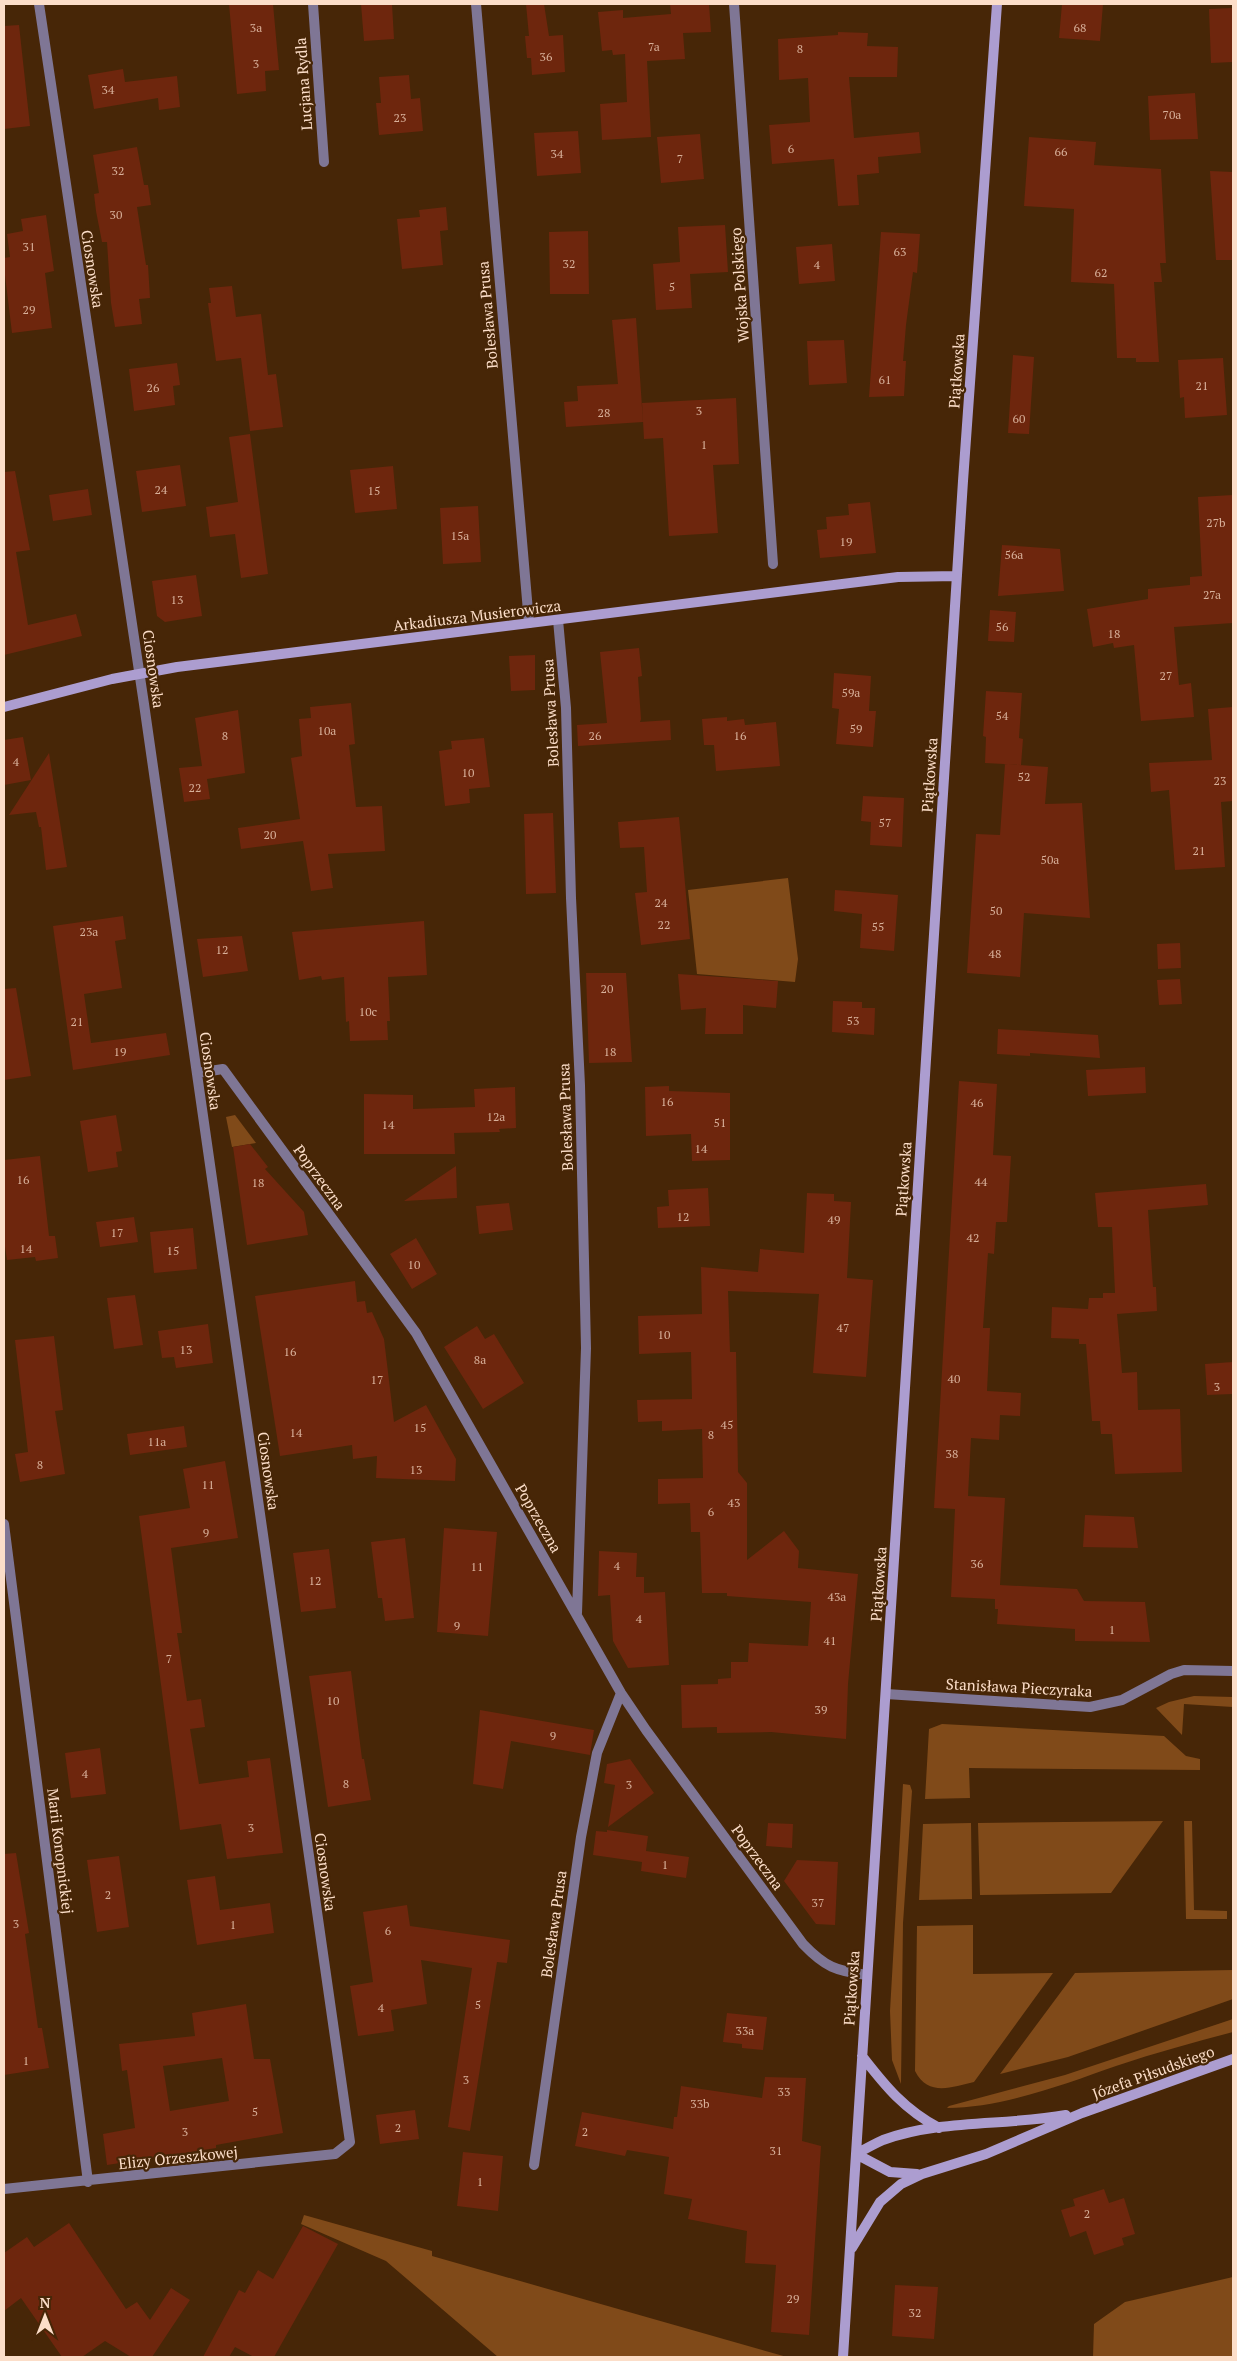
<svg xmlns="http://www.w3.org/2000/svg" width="1237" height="2361" viewBox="0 0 1237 2361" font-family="'PT Serif',serif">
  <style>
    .green { fill: #804a19 }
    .building { fill: #6e260d; fill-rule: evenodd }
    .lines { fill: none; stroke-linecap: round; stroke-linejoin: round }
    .street { stroke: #7f7695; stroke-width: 10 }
    .secondary { stroke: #ac9dd0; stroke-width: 10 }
    .labels { text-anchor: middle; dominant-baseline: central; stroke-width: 4.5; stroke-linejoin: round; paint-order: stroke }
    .number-label { font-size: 12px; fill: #d8b09a }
    .street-label { font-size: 15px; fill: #fcdec9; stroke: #472607 }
  </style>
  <rect width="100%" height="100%" fill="#472607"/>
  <!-- green -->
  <path class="green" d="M788,878l10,81 -3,23 -98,-8 -9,-84z
    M235,1115l21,28 -24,4 -6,-30z
    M1194,1696l39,1v10l-49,-3 -2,31 -26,-27 13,-6z
    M942,1724l222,12 22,20 14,3v11l-231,-2 1,30 -45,1 4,-70z
    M903,1784l7,1 2,6 -9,132 -2,161 -9,-24 -2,-49z
    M1163,1821l-52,72 -131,2 -2,-72z
    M1184,1821h8l2,89 33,1v8h-41z
    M971,1823l1,76 -53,1 4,-76z
    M973,1925v49l80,-1 -79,109c-22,5 -46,15 -59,-11l2,-145z
    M1233,1970v29l-165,58 -68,17 75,-101z
    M1233,2019v13c-39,10 -78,21 -117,34 -51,18 -114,42 -169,42l2,-2 116,-31z
    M304,2215l128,36v5l355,101h-289l-112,-96 -85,-37z
    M1233,2277v80h-140l1,-33 31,-22z"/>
  <!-- building -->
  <path class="building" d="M229,4h44l6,66 -14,1 1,20 -29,3z
    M361,4h31l2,35 -30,2z
    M526,4h18l5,32 14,-1 2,37 -33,3 -1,-17h-4l-2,-22h4z
    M670,4h39l2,28 -28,1 2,26 -38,2 4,76 -49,3 -2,-36 27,-2 -2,-48 -12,1 -1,-5 -10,1 -4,-39 25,-2v8l48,-4z
    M1062,4h41l-3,37 -41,-3z
    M1233,8v54l-22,1 -2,-54z
    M19,25l11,101 -26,3v-103z
    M838,32l30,1 -1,13 31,1 -1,30h-48l5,61 65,-6 2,21 -43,4 1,16 -22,2 2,30 -21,1 -4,-47 -62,5 -3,-39 41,-3 -2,-44 -29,2 -1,-41 60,-4z
    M123,69l2,13 52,-6 3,31 -21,3 -1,-12 -64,11 -6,-34z
    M409,75l2,24 9,-1 3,33 -44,4 -3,-32h5l-2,-26z
    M1195,93l3,46 -48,1 -2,-44z
    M578,131l3,42 -44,3 -3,-43z
    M700,134l4,45 -43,4 -4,-46z
    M1029,137l67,5 -2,23 67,4 5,94h-6l2,19h-8l5,80h-23v-4h-19l-3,-74 -43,-2 3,-73 -50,-3z
    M137,147l7,38h4l3,20 -14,2 9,58h2l2,33 -11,1 3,25 -27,3 -4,-24 -4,-61h-5l-6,-31 -2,-17 5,-1 -6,-38z
    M1210,171l23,1v88h-17z
    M446,207l2,23 -8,1 3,34 -41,4 -5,-50 23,-2 -1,-7z
    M46,215l8,56 -9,2 7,55 -40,5 -8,-66v-9l6,-1 -3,-23 16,-3 -2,-12z
    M725,225l3,47 -38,2 2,34 -36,2 -3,-46 27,-2 -2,-35z
    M588,231l1,63h-39l-1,-62z
    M881,232l39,2 -3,39 -4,-1 -7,53 -3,36h3l-2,35 -35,1z
    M832,244l3,37 -36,3 -3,-37z
    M232,286l4,31 25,-3 7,61 8,-1 7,53 -33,4 -9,-73 -25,3 -8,-58h3l-2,-15z
    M636,318l7,104 -77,5 -2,-25 14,-1 -1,-15 41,-2 -6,-64z
    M844,340l3,43 -38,2 -2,-44z
    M1013,355l21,2 -5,77 -21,-1z
    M1223,358l4,57 -42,3 -1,-21 -4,1 -2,-38z
    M177,363l3,22 -7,1 2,19 -41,6 -5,-42z
    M736,398l3,66 -26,1 5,68 -49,3 -6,-98 -19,1 -2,-36z
    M250,434l18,140 -27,4 -6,-44 -25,3 -4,-30 32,-5 -9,-65z
    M180,465l6,41 -44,6 -6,-41z
    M393,466l4,43 -42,4 -5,-43z
    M15,471l15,79 -14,2 12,73 48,-11 6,22 -78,19v-183z
    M88,489l4,26 -39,6 -4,-26z
    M1233,495v128l-59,4 5,58 12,-2 3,34 -53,4 -7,-76 -20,3 -1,-5 -20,4 -6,-38 61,-10v-10l42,-4v-8l12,-1 -4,-79z
    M870,502l6,51 -56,5 -3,-28 10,-1 -1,-12 23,-2 -1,-11z
    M478,506l3,56 -38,2 -3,-56z
    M1002,545l58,4 4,42 -66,5z
    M196,575l6,41 -37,6 -8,-6 -5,-35z
    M990,610l26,2 -2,30 -26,-1z
    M639,648l3,28 -4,1 3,42 -1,3 30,-2 1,20 -93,6 -1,-21 30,-2 -7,-71z
    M535,655v35l-24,1 -2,-35z
    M834,673l37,3 -2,35h7l-3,36 -37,-3 3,-35 -7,-1z
    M986,691l36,2 -3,45 4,1 -2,26 -36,-2 1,-26 -3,-1z
    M351,703l4,41 -6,1 7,62 26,-1 3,45 -57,3 5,34 -22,3 -8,-50 -62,8 -3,-21 62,-9 -9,-61 11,-2 -3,-37 12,-1 -1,-11z
    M1233,707v94l-12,1 4,65 -50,3 -6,-80 -18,2 -2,-29 63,-3 -4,-51z
    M238,710l7,63 -38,6 3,20 -26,3 -5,-34 23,-2 -7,-48z
    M727,717v4l17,-2 1,6 31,-3 4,44 -64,5 -2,-26h-10l-2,-26z
    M23,737l8,43 -27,5v-45z
    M484,738l6,49 -21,2 1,14 -25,3 -6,-55 13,-2 -1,-8z
    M49,753l18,114 -21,3 -5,-43h-2l-3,-15 -27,3z
    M1005,764l43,3 -3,37 37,-1 8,115 -66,-5 -4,64 -53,-4 9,-139 24,1z
    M863,796l41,2 -2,49 -32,-2 1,-23 -10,-1z
    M553,813l3,80 -30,1 -2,-80z
    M679,817l11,122 -49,6 -6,-52 12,-1 -3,-45 -24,1 -2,-26z
    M835,890l63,5 -4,56 -34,-3 2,-34 -28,-3z
    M123,916l3,23 -11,2 7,47 -38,6 7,49 75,-10 4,22 -97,15 -20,-144z
    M424,921l3,54 -39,2 2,44h-3l1,19 -38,1 -1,-20 -3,1 -2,-45 -22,3 -1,-4 -22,4 -7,-48z
    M242,936l6,35 -45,6 -6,-38z
    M1180,943l1,25 -23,1 -1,-25z
    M586,973h40l6,89 -43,1z
    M678,974l100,7 -2,27 -33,-3v29h-38l1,-26 -25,2z
    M1180,979l2,25 -23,1 -2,-25z
    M16,988l15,88 -27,4v-91z
    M833,1001l29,1v6h13l-1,27 -42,-3z
    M998,1029l100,6 2,23 -70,-5v3l-33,-2z
    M1145,1067l1,26 -58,3 -2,-26z
    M959,1081l38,3 -4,71 18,1 -4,66h-11l-2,32 -6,-1 -5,75h7l-3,63 34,2 -1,23 -20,-1 -1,25 -28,-2 -3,58 37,2 -5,87 77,4 7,12 61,1 5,40 -75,-1v-12l-78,-5 1,-15h-3v-10l-44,-2 4,-88 -21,-1z
    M669,1086v5l61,2v67l-38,1 -1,-27 -45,2 -1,-49z
    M515,1087l1,41 -17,1 1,3 -46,1 1,21h-91v-60l49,1v14l62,-2 -1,-18z
    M116,1115l6,36 -6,1 2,15 -30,5 -8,-51z
    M250,1144l18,23 -3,2 39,43 4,23 -61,10 -14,-98z
    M40,1156l9,80h6l3,22 -22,3 -1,-4 -28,3 -3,-20v-80z
    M456,1166l1,32 -53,3z
    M1206,1184l2,21 -60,5 5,77h3l1,24 -40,3 5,59 15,-1 1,38 42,-1 2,63 -67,2 -3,-40h-11l-1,-13h-8l-6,-77h-7v-5l-28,-1 1,-31 36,2 1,-11h14v-5h12l-3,-66h-14l-3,-34z
    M708,1188l2,38 -52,2 -1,-21 12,-1 -1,-16z
    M807,1193l27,1v7l17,1 -4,76 26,2 -7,97 -53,-4 6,-79 -91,-3 2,61h6l2,120 9,11v77l37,-29 15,20 -1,17 60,6 -10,110 -2,55 -75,-7 -54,1v-6l-35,1 -1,-43 37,-1v-5l13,-1v-16h17l1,-19 59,3 3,-44 -84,-6v-3h-25l-2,-61h-9l-1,-29 -32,1v-25l45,-1 -1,-49 -40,2v-10l-24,1 -1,-22 55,-1 -1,-47 -52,2 -1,-38 64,-2 -1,-47 57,5 2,-23 44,4z
    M509,1203l4,27 -34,4 -3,-28z
    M134,1217l4,25 -38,5 -4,-25z
    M193,1228l4,41 -43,4 -4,-41z
    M416,1238l21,36 -25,15 -22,-35z
    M355,1281l2,21 8,-1 2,12 5,-1 12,27 10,83 32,-17 30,54 -1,22 -79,-3 1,-22 -24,3 -1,-14 -72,11 -25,-160z
    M135,1295l8,50 -29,4 -7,-51z
    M208,1324l5,39 -37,5 -2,-11 -12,1 -4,-27z
    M477,1326l8,13 9,-5 30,49 -41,26 -39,-62z
    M54,1336l9,74 -8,1 10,63 -45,8 -5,-28 13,-2 -13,-112z
    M1233,1362v32l-26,1 -2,-31z
    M184,1426l3,21 -57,8 -3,-21z
    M225,1461l13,77 -67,10 11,85h-5l10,68 14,-2 4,28 -15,2 9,55 50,-7 -2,-16 23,-3 13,95 -56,6 -6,-35 -41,6 -41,-314 51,-8 -7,-39z
    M1085,1515l49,2 4,31 -55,-1z
    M444,1528l53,4 -9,104 -51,-4z
    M405,1538l9,80 -29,3 -3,-23h-4l-7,-56z
    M329,1549l7,59 -35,4 -8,-59z
    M599,1551l38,2 -1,24h8v16l21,-1 4,73 -41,3 -15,-27 -3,-46 -12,1z
    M351,1671l11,88h2l7,41 -43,7 -19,-131z
    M480,1710l114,20 -4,25 -79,-14 -8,48 -30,-5z
    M100,1748l6,46 -35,4 -6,-45z
    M630,1759l24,34 -46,34 7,-42 -11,-2 3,-19z
    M768,1823l25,1 -1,24 -26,-2z
    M607,1830l41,6 -2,15 43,6 -3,21 -45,-7 1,-9 -49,-7 3,-24 11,1z
    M16,1853l13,80 -4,1 13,94h4l7,40 -45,7v-221z
    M119,1856l10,71 -32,5 -10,-72z
    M797,1860l41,2 -3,63 -19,-1 -32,-43z
    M215,1876l5,34 50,-7 4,30 -77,12 -10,-65z
    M407,1905l3,21 100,14 -3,23 -10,-1 -27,169 -22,-4 24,-159 -51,-8 6,44 -36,6 3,21 -36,5 -8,-50 23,-4 -10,-70z
    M246,2004l8,55h16l13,74 -67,12v3l-109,17 -4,-31 32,-6 -8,-58 -5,1 -3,-27 76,-8 -3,-23zM222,2058l7,43 -59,10 -7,-45z
    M727,2013l40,4 -4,33 -21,-2v-4l-19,-2z
    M765,2077l41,1 -4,63 19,5 -12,189 -38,-3 5,-67 -31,-2 2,-32 -59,-12 4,-20 -28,-5 5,-37 -42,-7 -2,6 -50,-10 7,-34 91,17 1,-12h3l4,-31 81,12z
    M415,2110l4,29 -39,5 -4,-29z
    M463,2152l40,4 -5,55 -41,-5z
    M1104,2189l5,14 15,-5 11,36 -13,4 2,7 -30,10 -8,-24 -16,6 -9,-27 14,-4 -2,-7z
    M69,2223l57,86 11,-7 13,18 21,-32 19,12 -38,57h-21l-26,-16 -23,16h-20l-41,-59 -17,13v-58l23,-16 7,10z
    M303,2226l35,18 -64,113h-20l-19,-10 -6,10h-26l36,-67 6,3 13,-23 15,9z
    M895,2285l43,2 -4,52 -42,-3z"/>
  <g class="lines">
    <!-- street -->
    <path class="street" d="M313,4l11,158
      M476,4l53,619
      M734,4l39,560
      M558,620l8,88 5,190 9,187 6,263 -9,265
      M197,1073l26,-4 193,264 205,360 25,37 157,214c22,23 33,27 64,31
      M4,1524l84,658
      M886,1694l204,13 32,-7 49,-26 13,-4 49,1
      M534,2165l47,-328 16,-84 24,-60
      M4,2189l331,-35 15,-12 -206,-1438 -105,-700"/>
    <!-- secondary -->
    <path class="secondary" d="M4,707l108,-28 65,-12 721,-90 59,-1
      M862,2056c24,31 42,53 77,72
      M856,2154c9,-5 18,-10 27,-14 58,-21 123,-14 183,-25
      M856,2154l34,18 27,2
      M852,2248l28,-46 21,-18 21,-10 64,-20 96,-41 151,-54
      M843,2357l120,-1876 34,-477"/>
  </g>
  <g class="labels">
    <!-- number labels -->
    <g class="number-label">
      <text x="256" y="27">3a</text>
      <text x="1080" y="27">68</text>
      <text x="654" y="46">7a</text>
      <text x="800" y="48">8</text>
      <text x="546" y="56">36</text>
      <text x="256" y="63">3</text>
      <text x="108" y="89">34</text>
      <text x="1172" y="114">70a</text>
      <text x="400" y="117">23</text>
      <text x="791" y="148">6</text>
      <text x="1061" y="151">66</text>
      <text x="557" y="153">34</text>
      <text x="680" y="158">7</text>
      <text x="118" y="170">32</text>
      <text x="116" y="214">30</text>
      <text x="29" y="246">31</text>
      <text x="900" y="251">63</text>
      <text x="569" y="263">32</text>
      <text x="817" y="264">4</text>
      <text x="1101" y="272">62</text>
      <text x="672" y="286">5</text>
      <text x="29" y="309">29</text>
      <text x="885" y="379">61</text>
      <text x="1202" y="385">21</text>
      <text x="153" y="387">26</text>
      <text x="699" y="410">3</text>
      <text x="604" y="412">28</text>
      <text x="1019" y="418">60</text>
      <text x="704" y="444">1</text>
      <text x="161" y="489">24</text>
      <text x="374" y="490">15</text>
      <text x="1216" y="522">27b</text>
      <text x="460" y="535">15a</text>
      <text x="846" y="541">19</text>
      <text x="1014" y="554">56a</text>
      <text x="1212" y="594">27a</text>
      <text x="177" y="599">13</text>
      <text x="1002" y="626">56</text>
      <text x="1114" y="633">18</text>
      <text x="1166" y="675">27</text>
      <text x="851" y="692">59a</text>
      <text x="1002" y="715">54</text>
      <text x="856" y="728">59</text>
      <text x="327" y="730">10a</text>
      <text x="225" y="735">8</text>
      <text x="595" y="735">26</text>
      <text x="740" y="735">16</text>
      <text x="16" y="761">4</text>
      <text x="468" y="772">10</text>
      <text x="1024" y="776">52</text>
      <text x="1220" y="780">23</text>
      <text x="195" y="787">22</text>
      <text x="885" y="822">57</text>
      <text x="270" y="834">20</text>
      <text x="1199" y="850">21</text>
      <text x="1050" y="859">50a</text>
      <text x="661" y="902">24</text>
      <text x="996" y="910">50</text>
      <text x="664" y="924">22</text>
      <text x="878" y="926">55</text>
      <text x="89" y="931">23a</text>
      <text x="222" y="949">12</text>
      <text x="995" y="953">48</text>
      <text x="607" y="988">20</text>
      <text x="368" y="1011">10c</text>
      <text x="853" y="1020">53</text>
      <text x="77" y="1021">21</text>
      <text x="120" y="1051">19</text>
      <text x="610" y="1051">18</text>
      <text x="667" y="1101">16</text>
      <text x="977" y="1102">46</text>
      <text x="496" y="1116">12a</text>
      <text x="720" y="1122">51</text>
      <text x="388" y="1124">14</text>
      <text x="701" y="1148">14</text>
      <text x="23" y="1179">16</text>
      <text x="981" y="1181">44</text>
      <text x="258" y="1182">18</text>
      <text x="683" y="1216">12</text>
      <text x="834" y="1219">49</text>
      <text x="117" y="1232">17</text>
      <text x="973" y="1237">42</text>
      <text x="26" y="1248">14</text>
      <text x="173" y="1250">15</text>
      <text x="414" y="1264">10</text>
      <text x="843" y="1327">47</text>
      <text x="664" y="1334">10</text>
      <text x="186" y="1349">13</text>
      <text x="290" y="1351">16</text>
      <text x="480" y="1359">8a</text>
      <text x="954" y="1378">40</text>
      <text x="377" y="1379">17</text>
      <text x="1217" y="1386">3</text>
      <text x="727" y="1424">45</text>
      <text x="420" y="1427">15</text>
      <text x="296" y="1432">14</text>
      <text x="711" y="1434">8</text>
      <text x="157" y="1441">11a</text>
      <text x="952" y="1453">38</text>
      <text x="40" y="1464">8</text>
      <text x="416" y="1469">13</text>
      <text x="208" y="1484">11</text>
      <text x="734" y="1502">43</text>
      <text x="711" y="1511">6</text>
      <text x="206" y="1532">9</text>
      <text x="977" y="1563">36</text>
      <text x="617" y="1565">4</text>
      <text x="477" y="1566">11</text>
      <text x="315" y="1580">12</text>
      <text x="837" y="1596">43a</text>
      <text x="639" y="1618">4</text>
      <text x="457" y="1625">9</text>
      <text x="1112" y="1629">1</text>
      <text x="830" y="1640">41</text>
      <text x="169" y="1658">7</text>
      <text x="333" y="1700">10</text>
      <text x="821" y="1709">39</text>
      <text x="553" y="1735">9</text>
      <text x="85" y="1773">4</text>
      <text x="346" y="1783">8</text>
      <text x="629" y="1784">3</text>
      <text x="251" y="1827">3</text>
      <text x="665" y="1864">1</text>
      <text x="108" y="1894">2</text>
      <text x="818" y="1902">37</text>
      <text x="16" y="1923">3</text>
      <text x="233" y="1924">1</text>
      <text x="388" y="1930">6</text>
      <text x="478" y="2004">5</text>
      <text x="381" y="2007">4</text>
      <text x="745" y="2030">33a</text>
      <text x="26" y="2060">1</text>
      <text x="466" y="2079">3</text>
      <text x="784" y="2091">33</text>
      <text x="700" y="2103">33b</text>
      <text x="255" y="2111">5</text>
      <text x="398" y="2127">2</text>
      <text x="185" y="2131">3</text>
      <text x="585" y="2131">2</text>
      <text x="776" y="2150">31</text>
      <text x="480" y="2181">1</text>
      <text x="1087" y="2213">2</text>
      <text x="793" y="2298">29</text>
      <text x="915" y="2312">32</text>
    </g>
    <!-- street labels -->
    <g class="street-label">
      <text transform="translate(303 84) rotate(-94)">Lucjana Rydla</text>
      <text transform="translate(93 269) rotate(81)">Ciosnowska</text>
      <text transform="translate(739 285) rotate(-94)">Wojska Polskiego</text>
      <text transform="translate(487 315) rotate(-95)">Bolesława Prusa</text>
      <text transform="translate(956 371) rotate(-86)">Piątkowska</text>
      <text transform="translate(477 615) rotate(-7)">Arkadiusza Musierowicza</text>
      <text transform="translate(154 669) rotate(82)">Ciosnowska</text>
      <text transform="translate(550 713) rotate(-93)">Bolesława Prusa</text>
      <text transform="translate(929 775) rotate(-86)">Piątkowska</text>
      <text transform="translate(211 1071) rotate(82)">Ciosnowska</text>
      <text transform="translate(565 1117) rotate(-92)">Bolesława Prusa</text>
      <text transform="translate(320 1177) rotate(54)">Poprzeczna</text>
      <text transform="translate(903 1179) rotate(-86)">Piątkowska</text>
      <text transform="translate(269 1471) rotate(82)">Ciosnowska</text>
      <text transform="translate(539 1518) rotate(60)">Poprzeczna</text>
      <text transform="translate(878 1584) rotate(-86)">Piątkowska</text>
      <text transform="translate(1019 1687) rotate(3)">Stanisława Pieczyraka</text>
      <text transform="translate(61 1851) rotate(83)">Marii Konopnickiej</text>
      <text transform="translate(758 1857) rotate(54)">Poprzeczna</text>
      <text transform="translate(326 1872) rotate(82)">Ciosnowska</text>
      <text transform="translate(553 1924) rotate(-82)">Bolesława Prusa</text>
      <text transform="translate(851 1988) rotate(-86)">Piątkowska</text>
      <text transform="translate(1153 2072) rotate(-20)">Józefa Piłsudskiego</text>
      <text transform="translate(178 2157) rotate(-6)">Elizy Orzeszkowej</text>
    </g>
  </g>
  <!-- border -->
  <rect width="1237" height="2361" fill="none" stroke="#fcdec9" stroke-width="10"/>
  <!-- north arrow -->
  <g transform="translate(45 2316)" stroke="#472607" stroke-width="4" paint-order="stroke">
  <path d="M0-4L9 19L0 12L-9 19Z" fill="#fcdec9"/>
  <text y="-8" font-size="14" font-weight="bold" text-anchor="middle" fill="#fcdec9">N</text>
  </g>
</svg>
